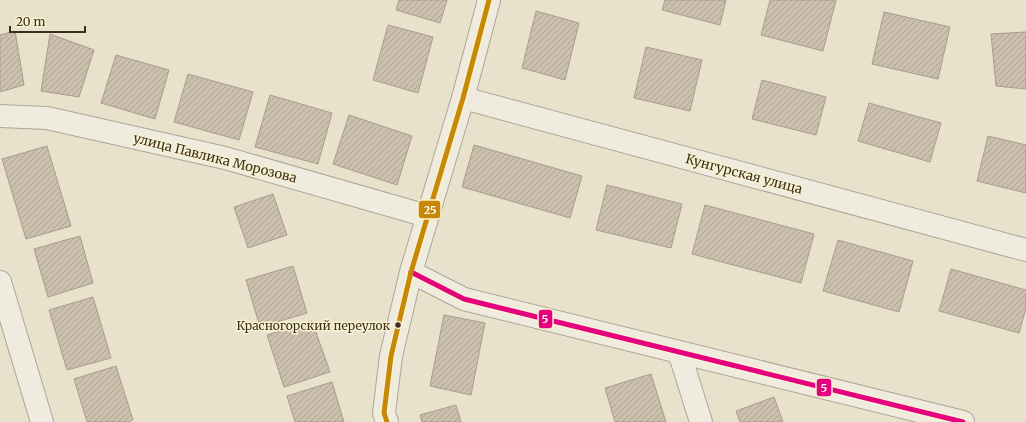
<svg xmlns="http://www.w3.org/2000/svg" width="1026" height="422" viewBox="0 0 1026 422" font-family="Merriweather,serif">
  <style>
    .building { fill: url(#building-hatch); stroke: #a89d8b }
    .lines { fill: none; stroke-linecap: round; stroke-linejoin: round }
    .street-casing { stroke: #ada696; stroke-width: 24 }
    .street { stroke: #efebdf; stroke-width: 22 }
    .bus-1-casing { stroke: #f9f2d2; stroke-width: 8 }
    .bus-2-casing { stroke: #f9f2d2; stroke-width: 8 }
    .bus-1 { stroke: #e5007d; stroke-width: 5 }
    .bus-2 { stroke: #c88807; stroke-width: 5 }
    .bus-dot { fill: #3d2f1c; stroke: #f9f2d2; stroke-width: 1.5 }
    .labels { text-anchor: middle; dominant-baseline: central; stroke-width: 3; stroke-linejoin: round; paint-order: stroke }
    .bus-label { font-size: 12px; fill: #3d2f1c; stroke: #f9f2d2; text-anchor: end }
    .street-label { font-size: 13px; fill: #3d2f1c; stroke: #f9f2d2 }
    .line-badge { stroke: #f9f2d2; stroke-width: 1.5 }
    .badge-label { font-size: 11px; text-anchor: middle; font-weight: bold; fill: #fff }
  </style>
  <defs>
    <pattern id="building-hatch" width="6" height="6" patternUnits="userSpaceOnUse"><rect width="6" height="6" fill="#ccc0ad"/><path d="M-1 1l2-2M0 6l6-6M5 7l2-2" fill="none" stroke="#b0a594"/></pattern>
  </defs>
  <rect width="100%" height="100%" fill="#e8e2cc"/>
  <!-- building -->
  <path class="building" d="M399,0h48l-7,23 -44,-13z
    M665,0h61l-6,25 -58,-15z
    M770,0h66l-13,51 -62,-16z
    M536,11l43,12 -14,57 -43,-12z
    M884,12l66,15 -12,52 -66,-15z
    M388,25l45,12 -15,56 -45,-13z
    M15,31l9,54 -24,7v-57z
    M1026,32v57l-30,-3 -5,-52z
    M50,34l44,16 -15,47 -38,-6z
    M646,47l56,13 -12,51 -56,-13z
    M116,55l53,15 -14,49 -54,-16z
    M188,74l65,18 -14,48 -65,-18z
    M762,80l64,17 -10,38 -64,-16z
    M270,95l62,18 -14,51 -63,-17z
    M869,103l72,20 -11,39 -72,-21z
    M349,115l63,21 -15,49 -64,-21z
    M988,136l38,9v48l-49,-12z
    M474,145l108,31 -12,42 -108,-31z
    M47,146l24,80 -45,13 -24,-80z
    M607,185l75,19 -11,44 -75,-18z
    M273,194l14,41 -39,13 -14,-41z
    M705,205l109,29 -13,49 -109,-29z
    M80,236l13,47 -45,14 -14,-48z
    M838,240l75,21 -14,51 -76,-21z
    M293,266l14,47 -47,14 -14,-47z
    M951,269l75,21v18l-7,25 -80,-22z
    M93,297l18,61 -44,12 -18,-60z
    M444,315l41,8 -14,72 -41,-9z
    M312,321l18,51 -46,15 -17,-52z
    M116,366l17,54 -5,2h-41l-13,-43z
    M651,374l15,48h-51l-10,-34z
    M332,382l12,40h-49l-8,-26z
    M774,397l9,25h-43l-4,-11z
    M456,405l5,17h-39l-2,-7z"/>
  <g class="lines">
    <defs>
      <path id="street" d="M463,98l563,152
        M0,116l47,2 178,40 202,58
        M411,272l53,27 499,123
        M0,282l42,140
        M679,352l22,70
        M387,422l-3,-9 7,-57 20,-84 52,-174 26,-98"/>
    </defs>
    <!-- street casing -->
    <use href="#street" class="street-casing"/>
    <!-- street -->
    <use href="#street" class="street"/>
    <defs>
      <path id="bus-1" d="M411,272l53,27 499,123"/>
      <path id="bus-2" d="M387,422l-3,-9 7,-57 20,-84 52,-174 26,-98"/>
    </defs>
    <!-- bus-1 casing -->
    <use href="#bus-1" class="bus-1-casing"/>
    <!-- bus-2 casing -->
    <use href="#bus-2" class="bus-2-casing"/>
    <!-- bus-1 -->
    <use href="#bus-1" class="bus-1"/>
    <!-- bus-2 -->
    <use href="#bus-2" class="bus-2"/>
  </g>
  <!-- markers -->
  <circle class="bus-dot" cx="398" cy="325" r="3.5"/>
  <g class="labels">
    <!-- bus labels -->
    <g class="bus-label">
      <text x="390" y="325">Красногорский переулок</text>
    </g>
    <!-- street labels -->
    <g class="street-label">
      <text transform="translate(215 158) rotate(14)">улица Павлика Морозова</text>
      <text transform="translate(744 174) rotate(15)">Кунгурская улица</text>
    </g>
  </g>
  <g class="line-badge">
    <rect x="418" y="200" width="23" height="19" rx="4" fill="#c88807"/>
    <rect x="538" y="309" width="15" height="20" rx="4" fill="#e5007d"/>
    <rect x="816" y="378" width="16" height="19" rx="4" fill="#e5007d"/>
  </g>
  <g class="badge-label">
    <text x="430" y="214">25</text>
    <text x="545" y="323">5</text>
    <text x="824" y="392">5</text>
  </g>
  <!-- scale -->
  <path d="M10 26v6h75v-6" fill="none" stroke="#3d2f1c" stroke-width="2"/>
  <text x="16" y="26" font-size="12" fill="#3d2f1c" stroke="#f9f2d2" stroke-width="3" paint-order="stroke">20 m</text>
</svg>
